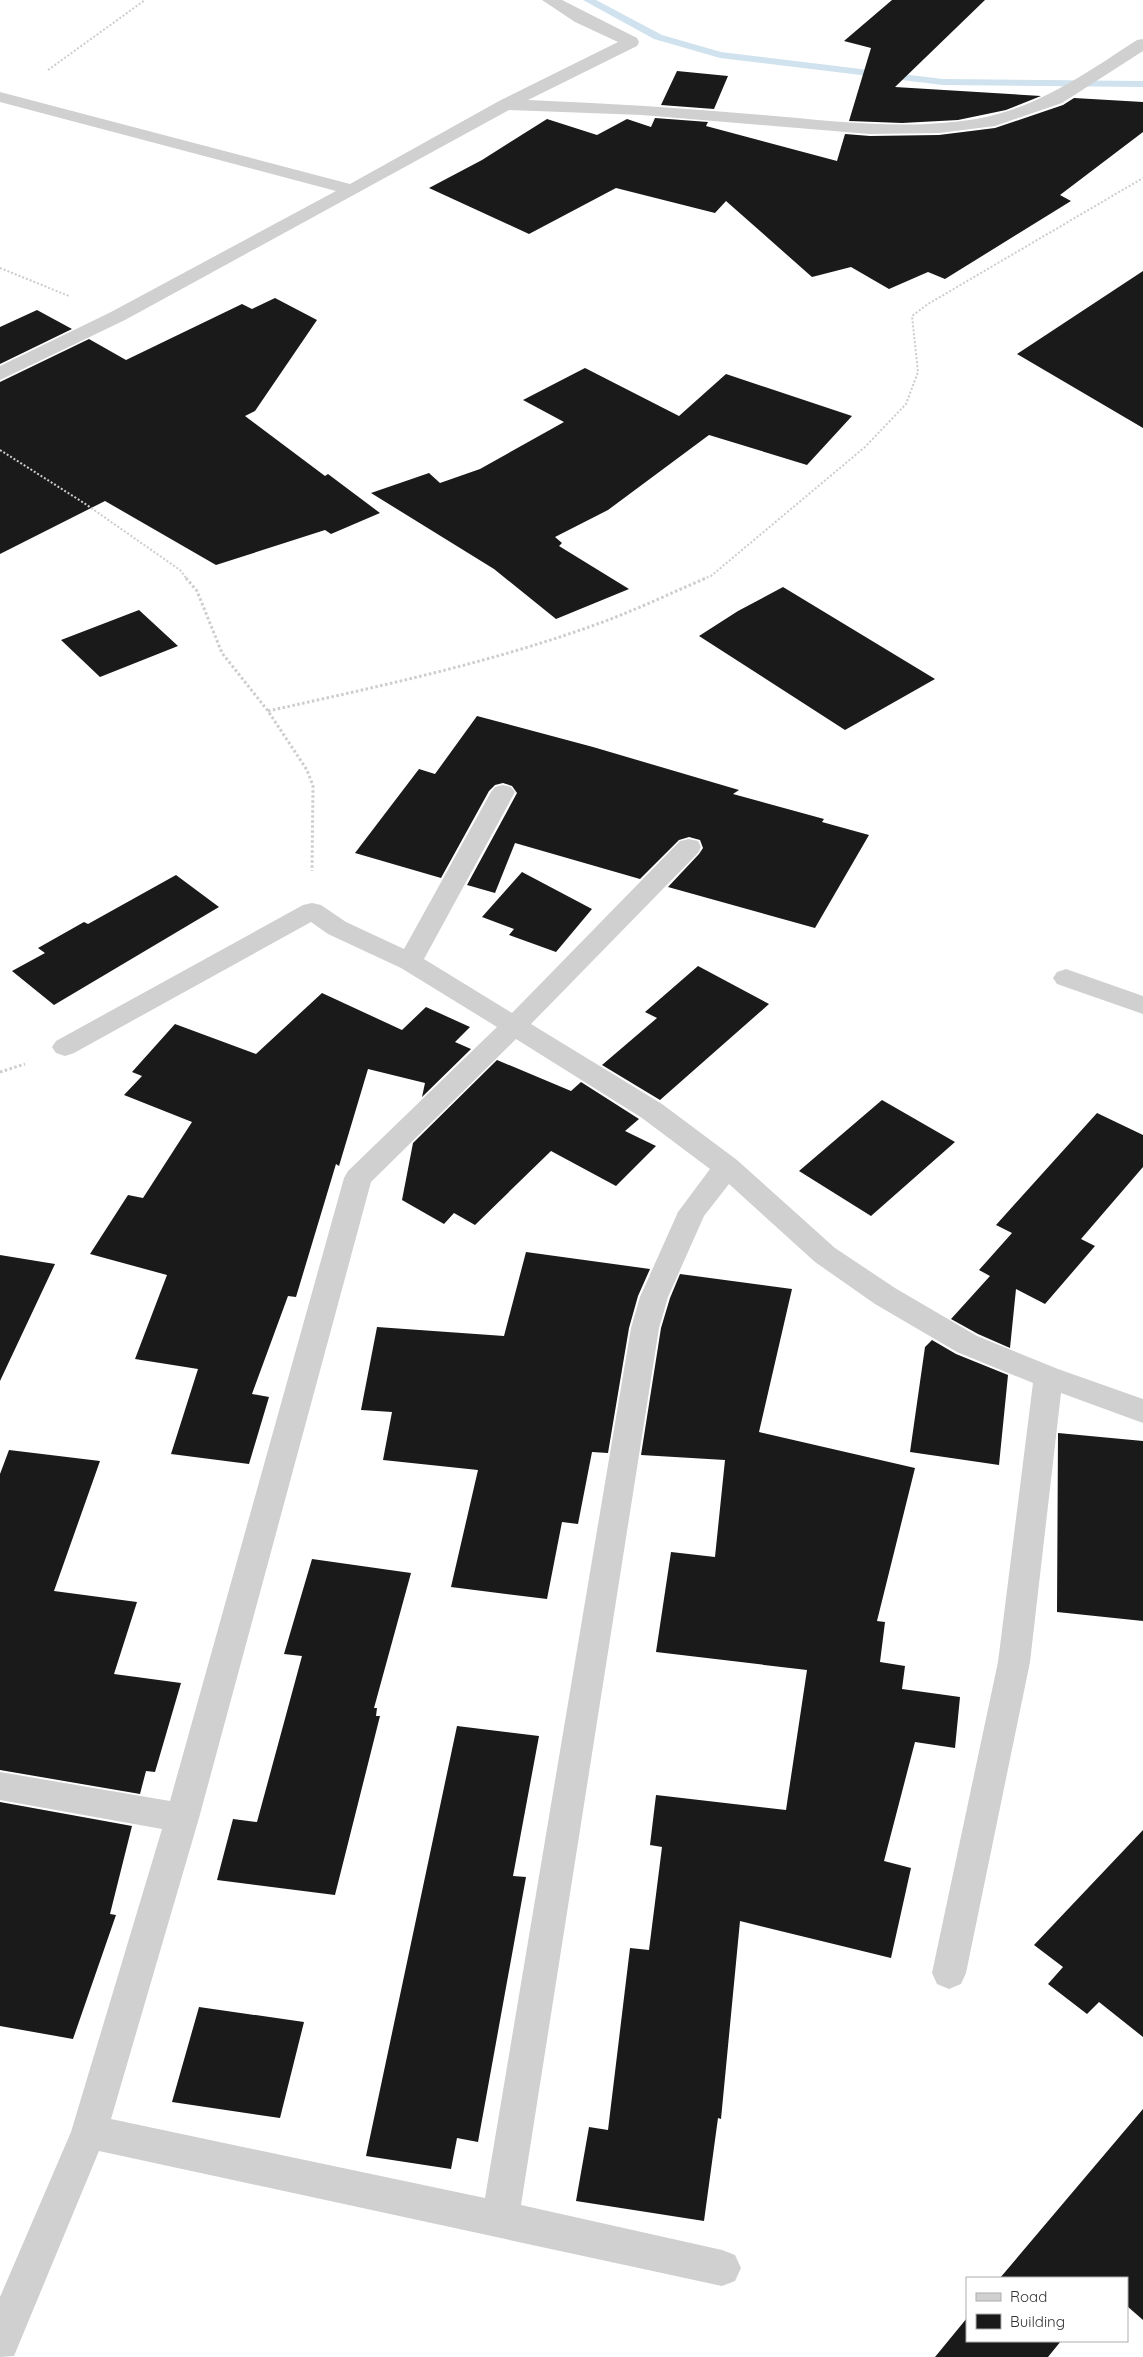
<svg xmlns="http://www.w3.org/2000/svg" width="1143" height="2357" viewBox="0 0 1143 2357" font-family="Quicksand,sans-serif">
  <style>
    .lines { fill: none; stroke-linecap: round; stroke-linejoin: round }
    .stream { fill: #cfe2ee; fill-rule: evenodd }
    .building { fill: #1a1a1a }
    .path-far1 { stroke: #cdcdcd; stroke-width: 2; stroke-dasharray: 2 2; stroke-linecap: butt }
    .path { stroke: #cdcdcd; stroke-width: 3; stroke-dasharray: 2.5 2.5; stroke-linecap: butt }
    .minor { fill: #d0d0d0; fill-rule: evenodd }
  </style>
  <rect width="100%" height="100%" fill="#fff"/>
  <g class="lines">
    <!-- stream -->
    <path class="stream" d="M583,0h13l66,35 59,17 222,27 200,2v6l-200,-2 -223,-27 -66,-19z"/>
  </g>
  <!-- building -->
  <path class="building" d="M892,0h93l-90,87 146,9 -35,14 -48,10 -56,3 -53,-2 22,-73 -27,-7z
    M677,71l51,5 -14,33 -53,-4z
    M1074,98l69,4v30l-83,63 11,6 -126,78 -17,-7 -39,17 -38,-22 -39,10 -86,-76 -11,12 -99,-25 -87,46 -100,-46 53,-28 65,-41 50,16 30,-16 24,8 4,-9 53,4 -2,4 131,35 8,-27 25,2 69,-1 56,-7 68,-23z
    M1143,271v157l-126,-74z
    M275,298l42,22 -62,91 -10,5 80,60 3,-2 52,39 -49,21 -6,-4 -109,35 -111,-64 -105,53v-172l89,-43 37,21 116,-56 10,5z
    M37,310l35,19 -72,35v-37z
    M585,368l94,48 47,-42 126,42 -45,49 -98,-30 -101,75 -53,27 7,6 -3,3 70,43 -73,30 -62,-50 -123,-76 58,-20 11,10 40,-14 84,-47 -41,-22z
    M783,587l152,92 -90,51 -146,-94 39,-25z
    M139,610l39,36 -78,31 -39,-37z
    M477,716l116,31 146,43 -6,4 91,25 -2,3 47,13 -54,93 -147,-41 31,-33 4,-6 -3,-8 -11,-3 -10,3 -39,39 -125,-36 -20,50 -28,-8 50,-92 -5,-7 -9,-3 -8,2 -6,6 -48,87 -86,-25 64,-84 16,5z
    M522,872l70,37 -36,43 -47,-17 5,-6 -32,-12z
    M176,875l43,32 -165,98 -42,-34 33,-18 -7,-5 46,-26 4,2z
    M698,966l71,38 -109,96 -58,-35 55,-47 -12,-6z
    M322,993l80,37 24,-23 44,20 -15,15 16,7 -49,48 3,-14 -57,-14 -29,97 -3,-2 -40,133 -8,-1 -36,98 17,3 -20,67 -78,-10 27,-85 -63,-10 32,-84 -77,-21 38,-59 15,3 49,-76 -68,-27 18,-19 -10,-4 43,-48 81,30z
    M497,1060l74,31 10,-9 58,37 -14,12 31,15 -40,40 -65,-35 -76,74 -21,-12 -10,11 -42,-24 11,-57z
    M882,1100l73,42 -84,74 -72,-45z
    M1097,1113l46,22v32l-62,72 14,7 -50,58 -29,-15 -6,59 -32,-14 -27,-15 39,-43 -11,-6 33,-37 -16,-8z
    M526,1252l124,17 -12,27 -9,32 -21,125 -16,-1 -14,72 -16,-2 -15,77 -96,-12 27,-117 -95,-10 9,-48 -31,-2 16,-83 127,9z
    M0,1255l55,9 -55,117z
    M680,1274l112,15 -33,143 156,36 -38,153 8,1 -5,40 25,4 -3,23 58,8 -5,51 -40,-6 -31,119 27,7 -20,90 -151,-37 -19,198 -3,-1 -14,103 -128,-20 13,-74 19,3 22,-182 19,2 13,-103 -12,-2 6,-50 130,15 21,-140 -151,-18 15,-100 44,5 10,-97 -84,-5 20,-127 9,-30z
    M932,1340l24,14 52,21 -9,90 -89,-13 15,-105z
    M1058,1433l85,8v180l-86,-9z
    M9,1450l91,11 -46,130 83,11 -23,72 67,9 -26,89 -9,-1 -6,23 -140,-24v-296z
    M312,1559l99,14 -37,135h3l-1,8h4l-45,179 -118,-15 16,-61 24,3 45,-166 -18,-2z
    M457,1726l82,10 -26,140 13,1 -48,265 -21,-4 -6,31 -85,-13z
    M0,1802l132,24 -22,88 6,1 -43,124 -73,-13z
    M1143,1830v207l-44,-35 -12,12 -39,-30 15,-17 -29,-22z
    M199,2007l105,15 -24,96 -108,-16z
    M1143,2109v211l-16,-14v-28h-127z
    M967,2318v23h94l-13,16h-113z"/>
  <g class="lines">
    <!-- path-far1 -->
    <path class="path-far1" d="M48,70l97,-70
      M0,268l69,28
      M0,450l84,53 96,67 7,9
      M703,579l8,-3 154,-129 41,-43 12,-32 -6,-56 16,-12 215,-126"/>
    <!-- path -->
    <path class="path" d="M186,578l11,13 25,62 46,58 39,59 6,16 -1,85
      M268,711c117,-26 236,-51 348,-94 30,-12 60,-26 90,-39
      M0,1072l25,-8"/>
    <!-- minor -->
    <path class="minor" d="M542,0h20l75,38 2,4 -2,4 -109,54c78,3 156,8 235,15 72,6 150,17 223,2 56,-12 103,-46 151,-77l6,-1v12l-81,52 -67,23 -56,7 -69,1 -228,-19 -133,-5 -384,210 -125,60v-14l111,-54 225,-121 -336,-89v-10l350,92 149,-83 119,-59 -43,-20z
      M503,785l8,2 4,5 -91,167 88,54 168,-172 9,-2 9,2 3,6 -3,6 -167,171 131,80 75,56 98,88 60,40 82,48 81,33 85,30v24l-82,-30 -31,269 -64,311 -5,11 -12,5 -12,-5 -5,-11 66,-311 35,-279 -76,-31 -82,-48 -60,-42 -86,-78 -25,32 -36,81 -9,31 -138,877 201,45 13,5 6,13 -6,13 -13,5 -623,-135 -85,205 -14,1v-60l71,-165 91,-303 -162,-29v-28l170,29 174,-623 4,-7 149,-144 -96,-59 -73,-34 -17,-12 -237,131 -9,3 -9,-3 -4,-6 4,-6 247,-136 9,-2 9,2 25,17 58,27 87,-157 4,-5zM516,1039l126,79 68,51 -32,43 -38,85 -9,31 -146,870 -374,-79 88,-301 172,-636z
      M1066,969l77,27v18l-86,-30 -4,-6 4,-6z"/>
  </g>
  <!-- legend -->
  <rect x="966" y="2277" width="162" height="65" fill="#ffffff" stroke="#adadad"/>
  <rect x="976" y="2293" width="25" height="8" fill="#d0d0d0" stroke="#adadad"/>
  <text x="1010" y="2302" font-size="15" fill="#333333">Road</text>
  <rect x="976" y="2314" width="25" height="15" fill="#1a1a1a" stroke="#adadad"/>
  <text x="1010" y="2327" font-size="15" fill="#333333">Building</text>
</svg>
